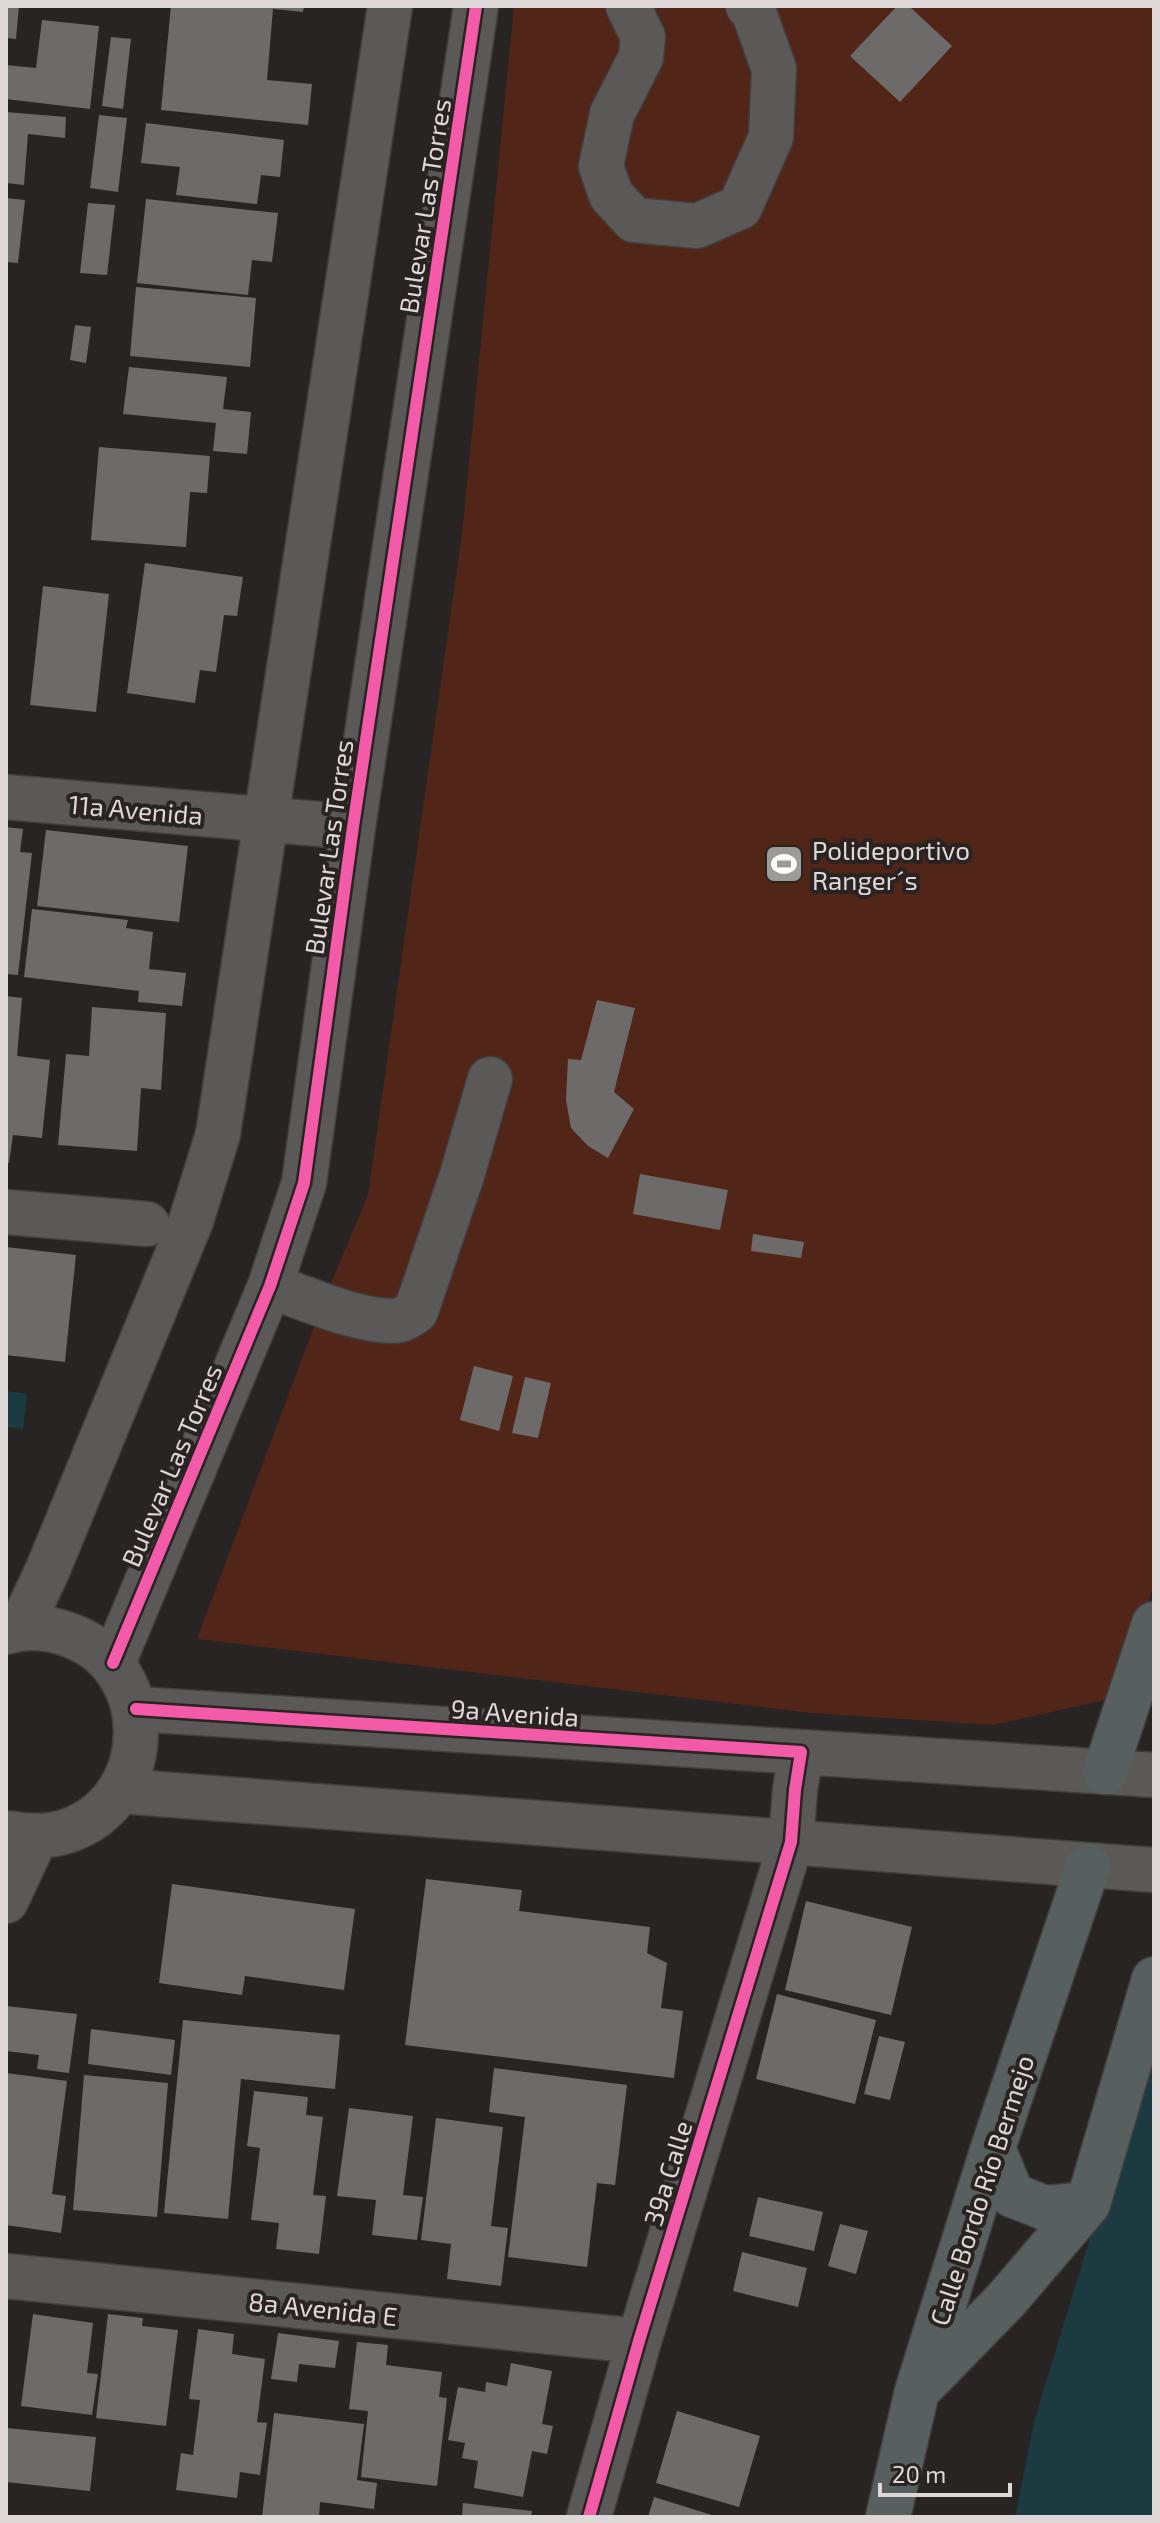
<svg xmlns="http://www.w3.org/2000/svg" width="1160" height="2523" viewBox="0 0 1160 2523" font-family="'Exo 2',sans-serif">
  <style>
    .green { fill: #522519 }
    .water { fill: #1b3b40 }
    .building { fill: #6d6b6a }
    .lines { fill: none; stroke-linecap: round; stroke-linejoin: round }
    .minor-casing { stroke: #413e3e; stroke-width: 47 }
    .major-casing { stroke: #413e3e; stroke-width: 47 }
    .minor { stroke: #5b5958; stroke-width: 44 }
    .major { stroke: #575f5f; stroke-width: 44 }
    .cycleway-casing { stroke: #292321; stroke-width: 17 }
    .cycleway { stroke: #f35aa7; stroke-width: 12 }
    .labels { text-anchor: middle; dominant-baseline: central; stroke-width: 8; stroke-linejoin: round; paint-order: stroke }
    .street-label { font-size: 26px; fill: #ded9d8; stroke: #292321 }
    .poi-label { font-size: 26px; fill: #ded9d8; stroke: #292321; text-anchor: start }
  </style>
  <rect width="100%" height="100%" fill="#272423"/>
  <!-- green -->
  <path class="green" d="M514,6h640v1578l-35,113 -126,28 -182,-12 -614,-74 127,-339 44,-105 94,-661z"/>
  <!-- water -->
  <path class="water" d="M6,1391l21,3 -4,35 -17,-2z
    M1154,2027v490h-139l19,-95z"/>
  <!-- building -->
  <path class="building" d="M6,6h13l-3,33 -10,-1z
    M171,6h133l-1,6 -30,-3 -6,71 45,4 -4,41 -147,-15z
    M897,6h12l43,40 -52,56 -50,-46z
    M42,20l57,6 -9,83 -84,-10v-34l30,3z
    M111,37l20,2 -8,70 -21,-3z
    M6,112l60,5 -1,21 -37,-4 -4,51 -18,-2z
    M99,115l28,3 -9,74 -28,-4z
    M146,123l138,17 -4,37 -19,-2 -4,29 -81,-9 4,-28 -39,-4z
    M6,198l19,2 -7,63 -12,-1z
    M146,199l132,14 -6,49 -20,-2 -4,35 -111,-12z
    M88,203l27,2 -8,70 -27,-2z
    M136,287l120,11 -6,69 -120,-11z
    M75,325l16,2 -5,36 -16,-3z
    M129,367l98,10 -4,32 28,3 -4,42 -34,-3 3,-28 -93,-9z
    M99,447l111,9 -3,37 -17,-1 -4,55 -95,-7z
    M145,563l98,14 -6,39 -13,-1 -8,57 -16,-2 -5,33 -68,-10z
    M43,586l66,8 -13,118 -66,-7z
    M6,827l17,2 -3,23 12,1 -14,122 -12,-1z
    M46,830l142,16 -9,76 -142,-16z
    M32,909l96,11 -2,8 27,4 -4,37 37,4 -4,33 -44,-4 1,-11 -115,-14z
    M6,996l16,2 -5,58 33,4 -8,78 -29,-3 -4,28h-3z
    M597,1000l38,8 -21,84 20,17 -26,49 -20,-12 -17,-18 -5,-28 2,-41 13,1z
    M92,1007l74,6 -5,77 -20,-2 -4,63 -79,-6 8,-91 23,2z
    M640,1174l88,16 -8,40 -87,-16z
    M753,1234l51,8 -3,16 -50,-7z
    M6,1247l70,8 -11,107 -59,-7z
    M474,1366l39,10 -14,55 -39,-11z
    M525,1377l26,6 -13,55 -26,-5z
    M426,1879l96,11 -3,21 131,16 -3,26 20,10 -6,45 22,3 -9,67 -269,-33z
    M172,1884l183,25 -11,81 -99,-14 -3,19 -83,-12z
    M806,1901l106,26 -21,88 -106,-25z
    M777,1994l99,26 -21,84 -99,-25z
    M6,2006l71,8 -8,59 -32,-4 2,-14 -33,-4z
    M183,2020l157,15 -5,54 -94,-10 -13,140 -64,-6z
    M91,2029l84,11 -4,35 -83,-11z
    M879,2036l26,6 -15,58 -26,-6z
    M494,2068l133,17 -12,100 -18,-2 -10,84 -79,-10 17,-140 -36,-5z
    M6,2073l61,8 -15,113 14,2 -5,37 -55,-8z
    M84,2075l84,8 -11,134 -84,-7z
    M254,2091l54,6 -2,18 17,2 -10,78 13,1 -7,58 -43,-5 3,-26 -28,-3 9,-72 -13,-2z
    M349,2108l64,8 -10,79 20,2 -6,43 -45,-5 4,-35 -39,-4z
    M436,2118l67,9 -12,99 17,2 -7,58 -54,-7 4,-35 -30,-4z
    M758,2197l65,15 -9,39 -65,-15z
    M840,2224l28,7 -12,43 -28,-8z
    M742,2252l65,16 -9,39 -65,-16z
    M33,2314l60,9 -6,50 11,1 -6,41 -71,-9z
    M108,2314l35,4 -1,8 36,4 -12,96 -70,-8z
    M198,2329l36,5 -2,20 33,5 -8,63 10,1 -7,52 -20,-3 -3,26 -61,-8 5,-37 12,2 7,-55 -11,-1z
    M278,2333l61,8 -4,27 -36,-4 -2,18 -26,-3z
    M357,2342l31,3 -2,20 56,7 -3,25 8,1 -10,88 -76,-9 7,-66 -19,-2z
    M511,2363l41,8 -10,53 11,2 -6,28 -15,-3 -9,46 -49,-9 4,-27 -16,-3 3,-15 -17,-3 10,-53 27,5 1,-10 21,4z
    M677,2411l83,25 -21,71 -83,-24z
    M274,2413l90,11 -7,56 20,3 -3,26 -54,-7 -1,15h-57z
    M7,2428l89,9 -6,54 -84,-9z
    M654,2497l61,19v1h-67z
    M463,2503l69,8 -1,6h-69z"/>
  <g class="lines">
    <defs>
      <path id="minor" d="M628,6l15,31 -2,20 -29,57 -11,52 10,29 23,25 63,6 43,-19 31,-70 3,-68 -21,-59 -5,-4
        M6,797l347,30
        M6,1212l141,12
        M270,1286c36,12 85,35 123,35 9,0 16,-5 23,-10l46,-136 28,-96
        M21,1627l27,-58 143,-348 27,-87 172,-1128
        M6,1632c23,-7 44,-5 66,4 87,33 85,165 -5,195 -21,7 -40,5 -61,2
        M113,1663l157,-377 34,-103 49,-356 123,-821
        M136,1709l665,43 -6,38 -4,52 -152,499 -50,176
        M801,1752l353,23
        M120,1791l1034,79
        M6,1901l30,-64
        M6,2276l633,65"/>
      <path id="major" d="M1105,1772l49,-148
        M993,2148l19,47 33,13 43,-4
        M924,2384l82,-84 82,-96 66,-225
        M888,2517l29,-126 76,-243 95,-282"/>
    </defs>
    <!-- minor casing -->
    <use href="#minor" class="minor-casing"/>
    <!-- major casing -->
    <use href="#major" class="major-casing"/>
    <!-- minor -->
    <use href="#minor" class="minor"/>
    <!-- major -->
    <use href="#major" class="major"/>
    <defs>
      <path id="cycleway" d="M113,1663l157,-377 34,-103 49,-356 123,-821
        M136,1709l665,43 -6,38 -4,52 -152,499 -50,176"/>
    </defs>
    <!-- cycleway casing -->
    <use href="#cycleway" class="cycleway-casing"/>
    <!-- cycleway -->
    <use href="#cycleway" class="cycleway"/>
  </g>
  <!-- icons -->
  <defs>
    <symbol id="stadium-square" viewBox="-11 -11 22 22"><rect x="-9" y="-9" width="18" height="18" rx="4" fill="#9e9a99" stroke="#292321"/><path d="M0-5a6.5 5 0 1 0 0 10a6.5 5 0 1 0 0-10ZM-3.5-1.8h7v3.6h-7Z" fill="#fff"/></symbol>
  </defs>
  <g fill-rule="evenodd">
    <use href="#stadium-square" x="762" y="842" width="44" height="44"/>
  </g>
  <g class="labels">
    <!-- street labels -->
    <g class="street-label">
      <text transform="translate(424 206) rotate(-81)">Bulevar Las Torres</text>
      <text transform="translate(136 809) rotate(5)">11a Avenida</text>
      <text transform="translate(328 847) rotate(-82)">Bulevar Las Torres</text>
      <text transform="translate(171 1465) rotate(-67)">Bulevar Las Torres</text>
      <text transform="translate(515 1712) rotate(4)">9a Avenida</text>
      <text transform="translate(667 2173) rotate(-73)">39a Calle</text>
      <text transform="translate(981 2190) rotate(-72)">Calle Bordo Río Bermejo</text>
      <text transform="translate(323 2308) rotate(6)">8a Avenida E</text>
    </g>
    <!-- poi labels -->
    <g class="poi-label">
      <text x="812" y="849">Polideportivo<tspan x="812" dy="30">Ranger´s</tspan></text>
    </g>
  </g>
  <!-- border -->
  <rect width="1160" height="2523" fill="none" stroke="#ded9d8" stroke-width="16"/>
  <!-- scale -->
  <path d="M880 2483v12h130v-12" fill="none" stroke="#ded9d8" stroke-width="4"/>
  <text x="892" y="2483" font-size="24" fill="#ded9d8" stroke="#292321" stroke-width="6" paint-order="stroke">20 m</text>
</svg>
